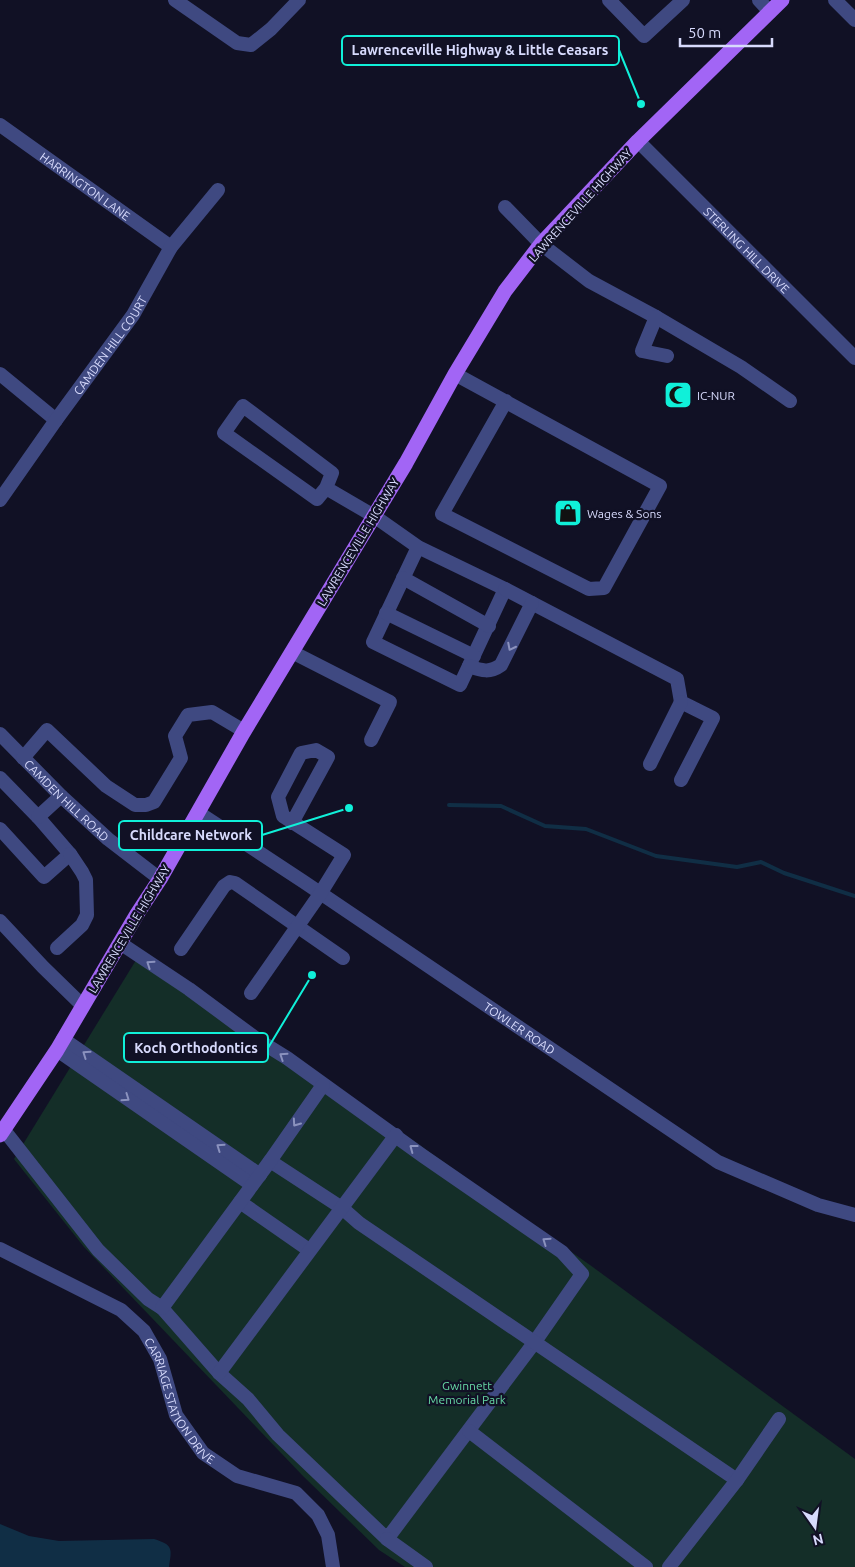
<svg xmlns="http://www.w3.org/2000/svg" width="855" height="1567" viewBox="0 0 855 1567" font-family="Ubuntu,sans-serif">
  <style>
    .green { fill: #142e28 }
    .water { fill: #102e45 }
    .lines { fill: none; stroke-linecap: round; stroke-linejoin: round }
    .stream { stroke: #102e45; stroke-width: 4 }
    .minor { stroke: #3f4981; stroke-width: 14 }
    .major { stroke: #a265f5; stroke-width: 15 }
    .oneway { stroke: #8b92be }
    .labels { text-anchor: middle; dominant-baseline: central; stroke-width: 4.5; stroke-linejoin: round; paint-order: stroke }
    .street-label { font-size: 12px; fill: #d7dafc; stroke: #111125 }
    .poi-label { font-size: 12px; fill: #d7dafc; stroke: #111125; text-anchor: start }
    .park-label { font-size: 12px; fill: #67d8a5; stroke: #111125 }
    .leader { fill: none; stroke: #10f0d9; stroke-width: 2 }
    .callout-dot { fill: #10f0d9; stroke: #111125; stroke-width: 2 }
    .callout { fill: #111125; stroke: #10f0d9; stroke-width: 2 }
    .callout-label { font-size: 14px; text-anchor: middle; font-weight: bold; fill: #d7dafc }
  </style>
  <rect width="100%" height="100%" fill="#111125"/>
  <!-- green -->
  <path class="green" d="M141,952l186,128 263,185 265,194v108h-450l-26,-17 -76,-74 -219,-229 -70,-88z"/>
  <!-- water -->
  <path class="water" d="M0,1524l29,12 30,5 95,-2c19,6 18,9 15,28h-169z"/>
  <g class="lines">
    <!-- stream -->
    <path class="stream" d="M449,805l52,1 44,20 41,3 70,27 81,11 24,-5 23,11 71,23"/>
    <!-- minor -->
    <g class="minor">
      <path d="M175,0l62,43 14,2 20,-16 28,-29"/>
      <path d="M609,0l35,36 39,-36"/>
      <path d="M759,0l11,12"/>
      <path d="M835,0l20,20"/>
      <path id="s1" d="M0,125l171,122"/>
      <path id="s2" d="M638,141l217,217"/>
      <path d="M505,207l36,37 48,37 67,36 85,50 49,34"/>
      <path d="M656,317l-14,34 25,5"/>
      <path d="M0,374l56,46"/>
      <path d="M455,374l205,112 -56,102 -15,1 -147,-75 64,-113"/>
      <path d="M326,488l6,-15 -89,-67 -19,27 93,66 9,-11 48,28 44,31 -45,95 87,43 45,-96 -87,-42"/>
      <path id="s3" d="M0,500l56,-80 77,-105 38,-68 47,-57"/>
      <path d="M403,578l86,48"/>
      <path d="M505,589l172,90 4,23 32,16 -32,62"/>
      <path d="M386,613l88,43"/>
      <path d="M292,652l98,50 -19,38"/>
      <path d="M469,666c13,5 21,7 32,-1l31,-62"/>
      <path id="s4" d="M0,734l61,62 47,43 52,40"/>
      <path d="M23,758l24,-28 59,56 29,19h11l8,-3 27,-44 -6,-22 13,-21 24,-3 32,19"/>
      <path d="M650,764l31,-62"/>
      <path d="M0,778l38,39 32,37 -26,23 -44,-48"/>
      <path id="s5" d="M199,813l105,69 414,280 100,43 37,10"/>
      <path d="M38,817l23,-21"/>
      <path d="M0,921l43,46 40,39"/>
      <path d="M57,948l25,-23 5,-10 -1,-35 -4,-8 -12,-18"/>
      <path d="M181,949l43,-63 6,-4 5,1 108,75"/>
      <path d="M251,993l69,-99 24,-39 -61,-39 -5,-19 23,-44 15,-3 12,7 -36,66"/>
      <path d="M63,1039l197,136"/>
      <path d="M57,1050l195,135"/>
      <path d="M4,1130l94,120 50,49 14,9 57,65 29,26 30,36 109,104 147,-196 48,-69 -20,-22 -139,-96 -136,-98 -29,-18 -69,-51 -69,-46"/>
      <path d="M270,1161l72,47 17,15 378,257"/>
      <path d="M240,1202l69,48"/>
      <path id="s6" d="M0,1249l121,61 23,21 16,28 16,56 27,38 34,23 59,17 22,22 10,20 5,32"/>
      <path d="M162,1308l108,-147 53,-76"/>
      <path d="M219,1373l177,-238"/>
      <path d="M469,1431l177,136"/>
      <path d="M387,1539l39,28"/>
      <path d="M669,1567l68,-87 42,-61"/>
    </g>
    <!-- major -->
    <path class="major" d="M0,1135l57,-85 80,-136 23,-35 83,-146 163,-270 49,-89 50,-83 36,-47 97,-103 144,-141"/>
  </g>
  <!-- one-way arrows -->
  <defs><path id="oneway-chevron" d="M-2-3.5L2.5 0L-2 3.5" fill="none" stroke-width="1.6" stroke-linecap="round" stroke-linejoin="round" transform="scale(1.25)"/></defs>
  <g class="oneway">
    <use href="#oneway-chevron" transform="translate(511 647) rotate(117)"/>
    <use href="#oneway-chevron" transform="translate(150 964) rotate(-146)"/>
    <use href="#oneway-chevron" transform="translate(86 1054) rotate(-145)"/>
    <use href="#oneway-chevron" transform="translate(283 1056) rotate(-146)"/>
    <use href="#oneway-chevron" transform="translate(126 1098) rotate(35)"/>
    <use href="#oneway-chevron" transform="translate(296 1123) rotate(125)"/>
    <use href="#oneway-chevron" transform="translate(220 1147) rotate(-145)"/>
    <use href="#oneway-chevron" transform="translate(413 1148) rotate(-143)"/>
    <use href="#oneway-chevron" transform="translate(546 1241) rotate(-145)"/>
  </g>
  <!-- icons -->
  <defs>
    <symbol id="mosque-square" viewBox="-11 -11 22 22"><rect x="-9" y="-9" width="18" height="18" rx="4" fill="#10f0d9" stroke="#111125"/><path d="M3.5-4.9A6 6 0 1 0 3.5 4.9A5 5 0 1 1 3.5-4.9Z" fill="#111"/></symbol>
    <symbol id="shop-square" viewBox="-11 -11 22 22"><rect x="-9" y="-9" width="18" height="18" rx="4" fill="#10f0d9" stroke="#111125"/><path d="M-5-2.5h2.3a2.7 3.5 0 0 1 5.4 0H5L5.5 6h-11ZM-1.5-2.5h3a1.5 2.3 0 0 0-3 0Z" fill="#111"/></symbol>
  </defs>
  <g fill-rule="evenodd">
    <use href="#mosque-square" x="662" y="379" width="32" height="32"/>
    <use href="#shop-square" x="552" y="497" width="32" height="32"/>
  </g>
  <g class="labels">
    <!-- street labels -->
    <g class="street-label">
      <text stroke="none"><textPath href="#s1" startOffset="105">HARRINGTON LANE</textPath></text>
      <text transform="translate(580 205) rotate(-48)">LAWRENCEVILLE HIGHWAY</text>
      <text stroke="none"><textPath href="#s2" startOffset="154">STERLING HILL DRIVE</textPath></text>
      <text stroke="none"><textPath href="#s3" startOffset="190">CAMDEN HILL COURT</textPath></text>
      <text transform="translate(358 542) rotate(-59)">LAWRENCEVILLE HIGHWAY</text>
      <text stroke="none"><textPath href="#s4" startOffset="94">CAMDEN HILL ROAD</textPath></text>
      <text transform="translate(129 929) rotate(-59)">LAWRENCEVILLE HIGHWAY</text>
      <text stroke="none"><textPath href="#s5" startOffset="386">TOWLER ROAD</textPath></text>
      <text stroke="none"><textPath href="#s6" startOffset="246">CARRIAGE STATION DRIVE</textPath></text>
    </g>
    <!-- poi labels -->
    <g class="poi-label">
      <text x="697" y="395">IC-NUR</text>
      <text x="587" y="513">Wages &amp; Sons</text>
    </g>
    <!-- park labels -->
    <g class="park-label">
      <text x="467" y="1385">Gwinnett<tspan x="467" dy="14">Memorial Park</tspan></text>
    </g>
  </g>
  <!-- callouts -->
  <path class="leader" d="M641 104L619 50M349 808L262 835M312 975L268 1048"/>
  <g class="callout-dot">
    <circle cx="641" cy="104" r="5"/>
    <circle cx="349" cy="808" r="5"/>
    <circle cx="312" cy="975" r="5"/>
  </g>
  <g class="callout">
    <rect x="342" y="36" width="277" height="29" rx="5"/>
    <rect x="119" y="821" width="143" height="29" rx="5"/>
    <rect x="124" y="1033" width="144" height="29" rx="5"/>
  </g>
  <g class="callout-label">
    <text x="480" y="55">Lawrenceville Highway &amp; Little Ceasars</text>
    <text x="191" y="840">Childcare Network</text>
    <text x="196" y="1053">Koch Orthodontics</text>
  </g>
  <!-- north arrow -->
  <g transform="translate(815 1527) rotate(166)" stroke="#111125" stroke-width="4" paint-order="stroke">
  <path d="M0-4L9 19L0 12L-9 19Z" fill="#d7dafc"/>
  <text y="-8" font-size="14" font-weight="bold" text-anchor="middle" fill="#d7dafc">N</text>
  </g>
  <!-- scale -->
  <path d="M680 38v8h92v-8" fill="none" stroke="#d7dafc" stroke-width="2.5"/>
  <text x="688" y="38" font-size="15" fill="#d7dafc" stroke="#111125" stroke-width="4" paint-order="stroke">50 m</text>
</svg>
